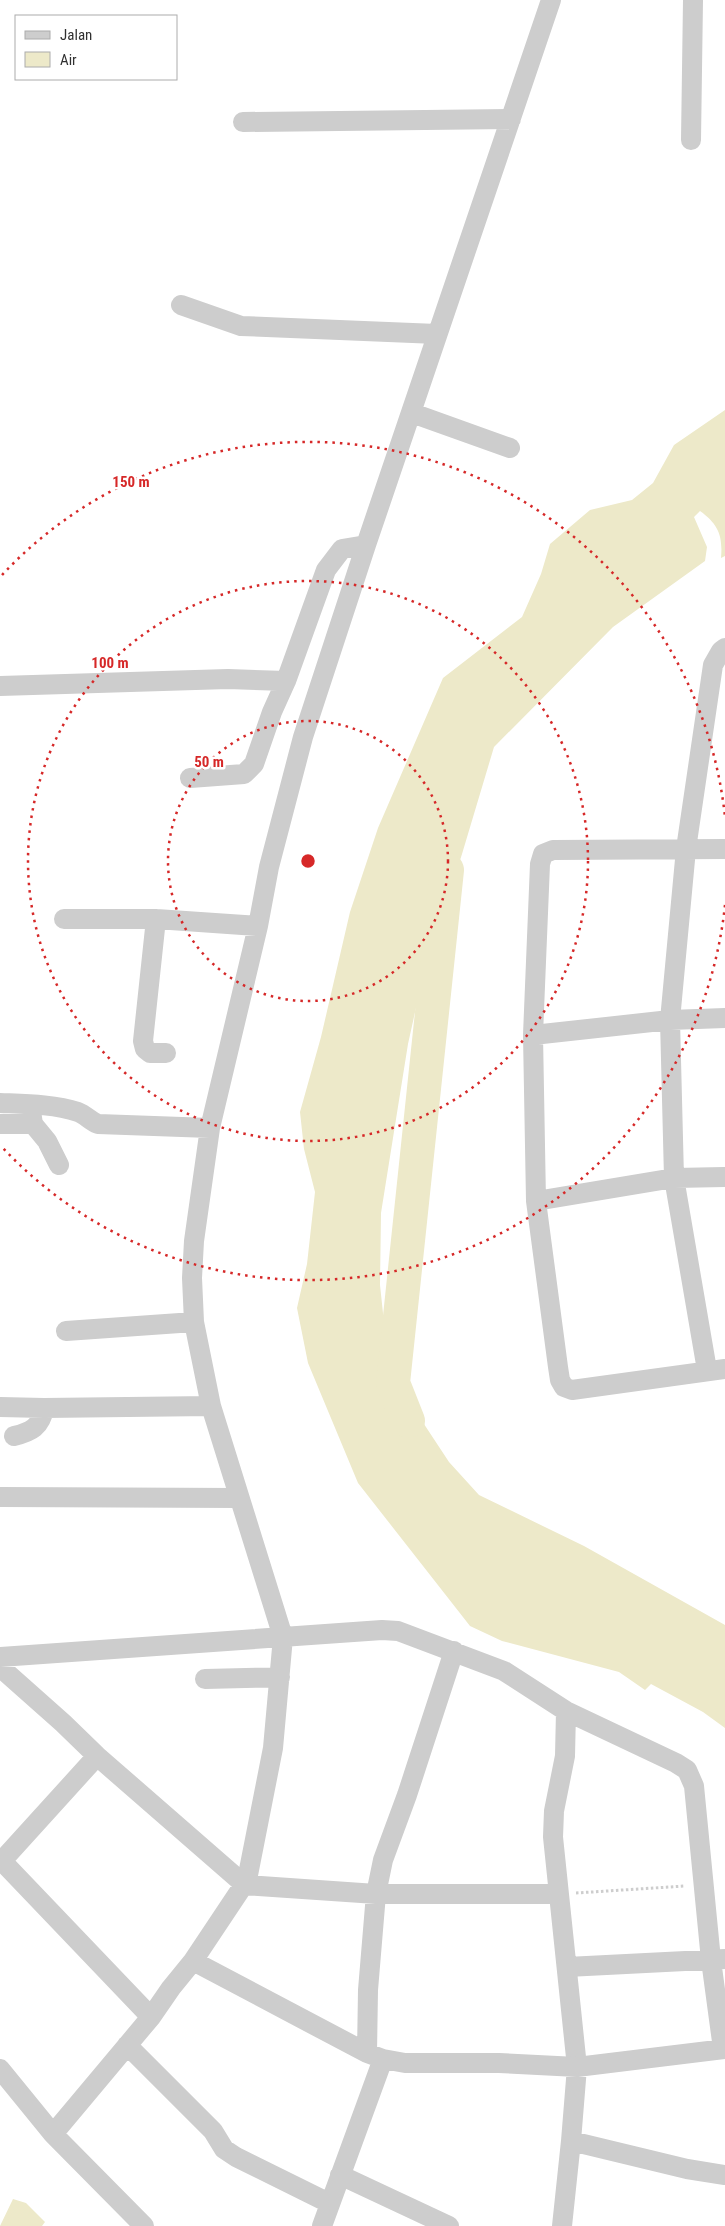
<svg xmlns="http://www.w3.org/2000/svg" width="725" height="2226" viewBox="0 0 725 2226" font-family="'Roboto Condensed',sans-serif">
  <style>
    .water { fill: #ede9c9 }
    .lines { fill: none; stroke-linecap: round; stroke-linejoin: round }
    .river { stroke: #ede9c9; stroke-width: 34 }
    .path { stroke: #cdcdcd; stroke-width: 3; stroke-dasharray: 2.5 2.5; stroke-linecap: butt }
    .minor { stroke: #cdcdcd; stroke-width: 20 }
    .ring { fill: none; stroke: #d62828; stroke-width: 2.5; stroke-dasharray: 2.5 5 }
    .centre { fill: #d62828; stroke: #fff; stroke-width: 2.5 }
    .ring-label { font-size: 15px; text-anchor: middle; font-weight: bold; fill: #d62828; stroke: #fff; stroke-width: 5; stroke-linejoin: round; paint-order: stroke }
  </style>
  <rect width="100%" height="100%" fill="#fff"/>
  <!-- water -->
  <path class="water" d="M725,410v146l-4,2c2,-23 -3,-34 -21,-47l-6,6 13,30 -2,14 -92,66 -119,120 -32,107 -39,122 -15,68 -27,169 -1,72 5,47 8,45 56,85 30,33 105,51 141,79v103l-22,-16 -52,-28 -6,6 -26,-18 -117,-31 -32,-15 -112,-143 -50,-120 -11,-55 10,-44 8,-72 -11,-43 -4,-37 21,-75 29,-125 28,-84 65,-150 79,-61 19,-43 9,-30 40,-34 42,-10 21,-17 21,-38z
    M13,2199l13,4 19,19 -3,4h-42z"/>
  <g class="lines">
    <!-- river -->
    <path class="river" d="M408,1421l-15,-38 54,-513"/>
    <!-- path -->
    <path class="path" d="M576,1893l109,-7"/>
    <!-- minor -->
    <path class="minor" d="M243,122l268,-3
      M691,140l2,-140
      M181,305l60,21 196,8
      M412,413l98,35
      M286,681l40,-111 16,-21 24,-4
      M0,686l228,-7 58,2 -14,31 -18,52 -10,10 -54,4
      M725,849l-172,1 -10,4 -3,10 -7,171 3,166 22,166 2,13 4,7 8,3 153,-21
      M64,919h92l102,7
      M156,919l-13,122 2,8 5,4h16
      M533,1035l137,-15 55,-2
      M0,1103c25,1 54,1 78,9 8,3 12,9 20,12l112,4
      M30,1105l3,19 14,17 12,24
      M0,1124h33
      M536,1201l138,-23 51,-1
      M66,1331l128,-9
      M707,1370l-33,-192 -4,-158 16,-171 27,-184 8,-14 4,-3
      M0,1407l44,1
      M14,1436c17,-4 27,-9 30,-28l167,-2
      M0,1497l239,1
      M0,1657l382,-27 16,1 106,40 62,40 110,52 11,7 7,16 17,174 12,89
      M0,1667l63,56 34,33 148,129 131,9h183
      M205,1679l75,-2
      M0,1859l151,158
      M0,1863l97,-107
      M193,1961l174,92 16,6 22,4h94l78,4 148,-18
      M567,1967l158,-8
      M127,2045l86,86 11,18 12,8 93,46
      M367,2053l1,-63 8,-96 7,-34 24,-65 47,-144
      M0,2069l53,65 91,92
      M53,2134l98,-117 20,-29 22,-27 54,-81 26,-132 10,-111 -72,-231 -17,-84 -2,-44 2,-37 16,-113 48,-202 11,-59 34,-130 63,-192 185,-545
      M571,2141l116,28 38,6
      M340,2175l109,51
      M322,2226l61,-167
      M562,2226l9,-85 6,-74 -24,-230 1,-26 11,-55 1,-45"/>
  </g>
  <!-- distance rings -->
  <g class="ring">
    <circle cx="308" cy="861" r="140"/>
    <circle cx="308" cy="861" r="280"/>
    <path d="M725 905A419 419 0 0 1 2 1147M2 575A419 419 0 0 1 725 817"/>
  </g>
  <circle cx="308" cy="861" r="8" class="centre"/>
  <g class="ring-label">
    <text x="131" y="487">150 m</text>
    <text x="110" y="668">100 m</text>
    <text x="209" y="767">50 m</text>
  </g>
  <!-- legend -->
  <rect x="15" y="15" width="162" height="65" fill="#ffffff" stroke="#acacac"/>
  <rect x="25" y="31" width="25" height="8" fill="#cdcdcd" stroke="#acacac"/>
  <text x="60" y="40" font-size="15" fill="#303030">Jalan</text>
  <rect x="25" y="52" width="25" height="15" fill="#ede9c9" stroke="#acacac"/>
  <text x="60" y="65" font-size="15" fill="#303030">Air</text>
</svg>
